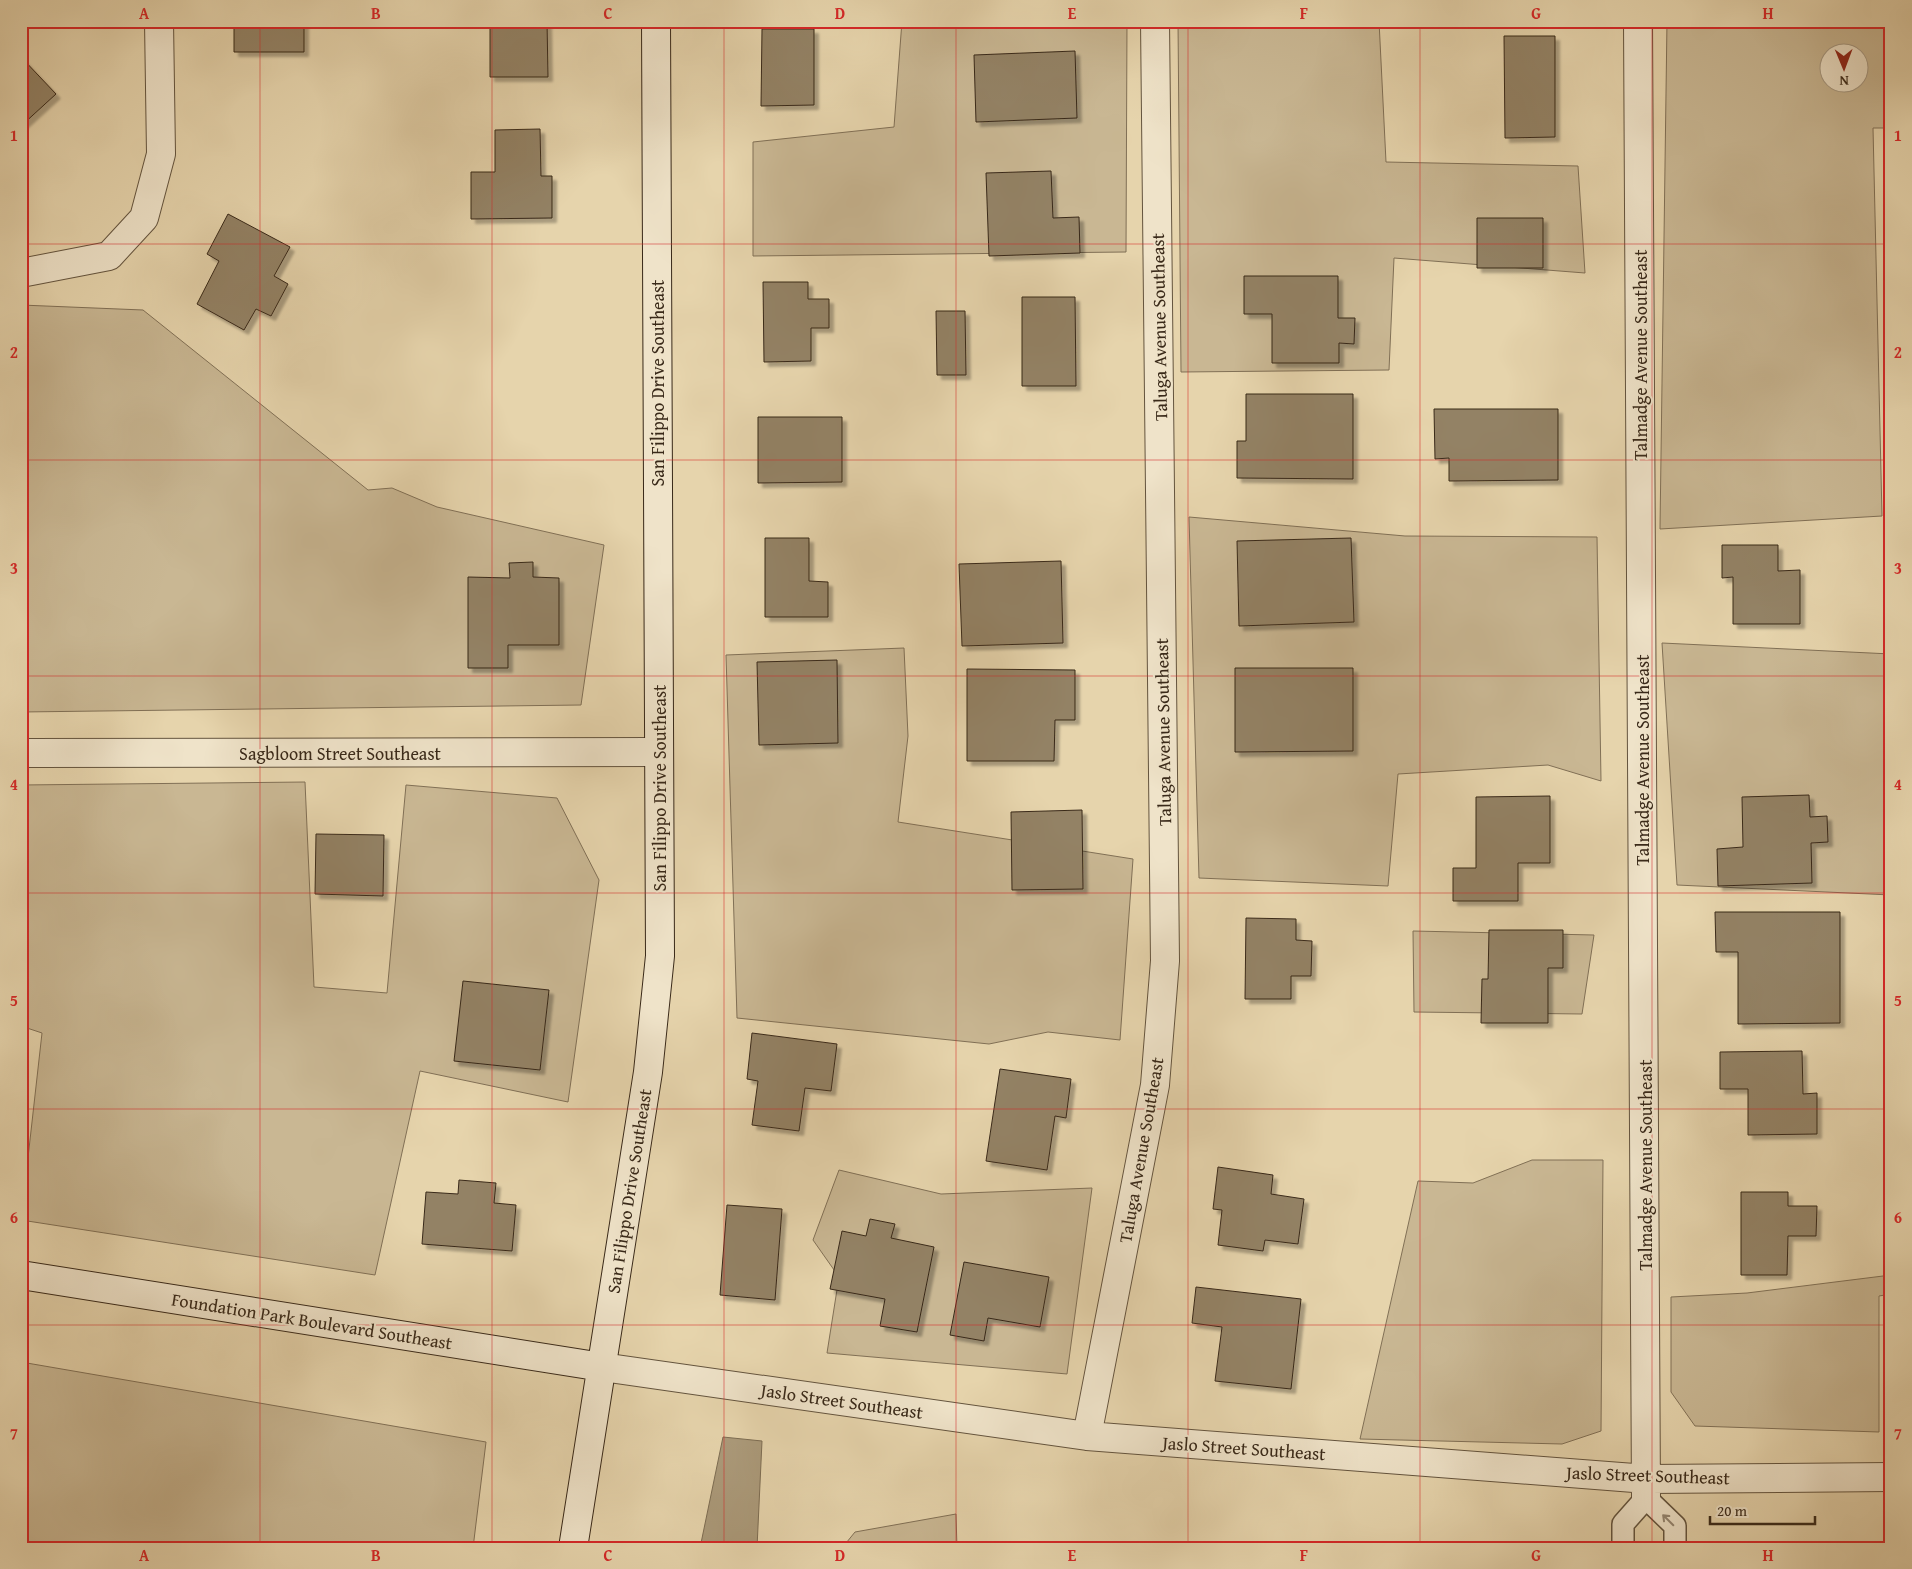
<svg xmlns="http://www.w3.org/2000/svg" width="1912" height="1569" viewBox="0 0 1912 1569" font-family="'Gentium Book Plus',serif">
  <style>
    .green { fill: #c9b793; stroke: #817056; fill-rule: evenodd }
    .water { fill: #ab9a7a; stroke: #7d6d53 }
    .building { fill: #938265; stroke: #392919; filter: url(#shadow) }
    .lines { fill: none; stroke-linecap: round; stroke-linejoin: round }
    .lane-casing { stroke: #64543e; stroke-width: 24 }
    .street-casing { stroke: #64543e; stroke-width: 30 }
    .secondary-casing { stroke: #392919; stroke-width: 30 }
    .lane { stroke: #efe3c9; stroke-width: 21 }
    .street { stroke: #efe3c9; stroke-width: 28 }
    .secondary { stroke: #efe3c9; stroke-width: 28 }
    .oneway { stroke: #948671 }
    .grid { fill: none; stroke: #d62828; stroke-width: 1; stroke-opacity: 0.55 }
    .labels { text-anchor: middle; dominant-baseline: central; stroke-width: 4; stroke-linejoin: round; paint-order: stroke }
    .street-label { font-size: 18px; fill: #392919; stroke: #efe3c9 }
    .neatline { fill: none; stroke: #d62828; stroke-width: 2 }
    .grid-label { font-size: 16px; text-anchor: middle; font-weight: bold; fill: #d62828 }
  </style>
  <defs>
    <filter id="shadow"><feDropShadow dx="4.5" dy="4.5" stdDeviation="1" flood-color="#0004"/></filter>
  </defs>
  <rect width="100%" height="100%" fill="#e6d4ac"/>
  <filter id="stains"><feTurbulence type="fractalNoise" baseFrequency=".004" numOctaves="4"/><feColorMatrix values="0 0 0 0 .2 0 0 0 0 .09 0 0 0 0 .02 0 0 0 .5 -.17"/></filter>
  <radialGradient id="worn" r=".72"><stop offset=".6" stop-color="#630" stop-opacity="0"/><stop offset="1" stop-color="#630" stop-opacity=".3"/></radialGradient>
  <!-- green -->
  <path class="green" d="M902,21h225l-1,231 -373,4v-114l141,-15z
    M1178,21h201l7,141 192,4 7,107 -191,-15 -5,112 -208,2z
    M1667,21h224v107h-18l9,388 -222,13zM1830,52h30v30h-30z
    M21,305l122,5 225,180 24,-2 45,19 167,38 -23,160 -560,7z
    M1189,517l216,19 192,1 4,244 -53,-16 -150,9 -10,112 -189,-8z
    M1662,643l229,11v241l-214,-10z
    M904,648l4,88 -10,86 235,37 -13,181 -72,-8 -59,12 -252,-26 -11,-363z
    M305,782l9,205 73,6 19,-208 151,13 42,82 -31,222 -148,-31 -45,204 -354,-55 21,-187 -21,-7v-241z
    M1413,931l181,4 -12,79 -168,-2z
    M1532,1160h71l-2,271 -39,13 -202,-5 58,-258 55,2z
    M839,1170l102,24 151,-6 -25,186 -240,-21 12,-76 -26,-37z
    M1891,1275v19l-12,2v136l-184,-6 -24,-34v-95l76,-4z
    M21,1362l465,80 -13,106h-452z
    M956,1514l1,34h-115l13,-16z"/>
  <!-- water -->
  <path class="water" d="M723,1437l39,4 -5,107h-57z"/>
  <!-- building -->
  <path class="building" d="M234,21h70v31h-70z
    M490,21h57l1,56h-58z
    M762,29h52v76l-53,1z
    M1504,36h51v101l-50,1z
    M1075,51l2,67 -101,4 -2,-67z
    M21,57l35,37 -35,32z
    M540,129l1,47h11v42l-81,1v-47h24v-42z
    M1051,171l2,47 26,-1 1,36 -91,3 -3,-83z
    M228,214l62,33 -16,29 14,8 -17,32 -15,-7 -12,21 -47,-26 22,-43 -12,-7z
    M1477,218h66v50h-66z
    M1244,276h94v42h17l-1,26 -15,-1v20h-67v-49h-28z
    M763,282h45v17h21v29h-18v33l-47,1z
    M1022,297h53l1,89h-54z
    M936,311h29l1,64h-29z
    M1246,394h107v85l-116,-1v-37h9z
    M1434,409h124v71l-109,1v-23l-14,1z
    M758,417h84v65l-84,1z
    M765,538h44v43l19,1v35h-63z
    M1351,538l3,84 -115,4 -2,-85z
    M1722,545h56v26l22,-1v54h-67v-47l-11,1z
    M1061,561l2,82 -101,3 -3,-82z
    M533,562v15l26,1v67h-51v23h-40v-91l42,1 -1,-15z
    M837,660l1,83 -79,2 -2,-83z
    M1235,668h118v83l-118,1z
    M967,669l108,1v50h-20l-1,41h-87z
    M1809,795l1,22 17,-1 1,26 -17,1 1,40 -94,3 -1,-37 26,-2 -1,-50z
    M1550,796v67h-32v38h-65v-33h23v-71z
    M1082,810l1,79 -71,1 -1,-78z
    M316,834l68,1 -1,61 -68,-2z
    M1715,912h125v111l-102,1v-72h-22z
    M1246,918l50,1v21l16,1 -1,35h-20v23h-46z
    M1489,930h74v38h-15v55h-67l1,-44h6z
    M463,981l86,9 -9,80 -86,-9z
    M752,1033l85,11 -6,47 -26,-3 -6,43 -47,-6 6,-44 -11,-2z
    M1802,1051l1,43 14,-1v41l-69,1v-46h-28v-37z
    M1000,1069l71,10 -5,39 -11,-2 -8,54 -61,-9z
    M1218,1167l55,8 -2,19 33,5 -6,45 -33,-4 -2,11 -45,-6 4,-35 -9,-1z
    M459,1180l37,3 -2,20 22,2 -4,46 -90,-7 4,-52 32,2z
    M1741,1192h47v14h29l-1,30h-28l-1,39h-46z
    M727,1205l55,4 -7,91 -55,-5z
    M870,1219l25,5 -4,14 43,9 -17,85 -37,-6 5,-27 -55,-10 12,-58 24,5z
    M964,1262l85,15 -9,50 -52,-9 -4,23 -34,-6z
    M1196,1287l105,12 -10,90 -76,-8 7,-54 -30,-4z"/>
  <g class="lines">
    <defs>
      <path id="lane" d="M1623,1548v-24l23,-26 29,28v22"/>
      <path id="street" d="M1638,21l8,1477
        M21,273l88,-17 35,-38 17,-64 -2,-133
        M21,753l638,-1
        M602,1367l485,69 560,43 244,-2
        M1087,1436l68,-351 10,-124 -10,-940"/>
      <path id="secondary" d="M21,1275l581,92
        M573,1548l75,-476 12,-116 -4,-935"/>
    </defs>
    <!-- lane casing -->
    <use href="#lane" class="lane-casing"/>
    <!-- street casing -->
    <use href="#street" class="street-casing"/>
    <!-- secondary casing -->
    <use href="#secondary" class="secondary-casing"/>
    <!-- lane -->
    <use href="#lane" class="lane"/>
    <!-- street -->
    <use href="#street" class="street"/>
    <!-- secondary -->
    <use href="#secondary" class="secondary"/>
  </g>
  <!-- one-way arrows -->
  <defs><path id="oneway-shaft" d="M-6 0H5M1.5-3L5.5 0L1.5 3" fill="none" stroke-width="1.6" stroke-linecap="round" stroke-linejoin="round" transform="scale(1.25)"/></defs>
  <use class="oneway" href="#oneway-shaft" transform="translate(1668 1520) rotate(-135)"/>
  <!-- grid -->
  <path class="grid" d="M260,21v1527M492,21v1527M724,21v1527M956,21v1527M1188,21v1527M1420,21v1527M1652,21v1527M21,244h1870M21,460h1870M21,676h1870M21,893h1870M21,1109h1870M21,1325h1870"/>
  <g class="labels">
    <!-- street labels -->
    <g class="street-label">
      <text transform="translate(1159 327) rotate(-91)">Taluga Avenue Southeast</text>
      <text transform="translate(1640 355) rotate(-90)">Talmadge Avenue Southeast</text>
      <text transform="translate(657 383) rotate(-90)">San Filippo Drive Southeast</text>
      <text transform="translate(1163 732) rotate(-91)">Taluga Avenue Southeast</text>
      <text x="340" y="753">Sagbloom Street Southeast</text>
      <text transform="translate(1642 760) rotate(-90)">Talmadge Avenue Southeast</text>
      <text transform="translate(659 788) rotate(-90)">San Filippo Drive Southeast</text>
      <text transform="translate(1141 1150) rotate(-80)">Taluga Avenue Southeast</text>
      <text transform="translate(1645 1165) rotate(-90)">Talmadge Avenue Southeast</text>
      <text transform="translate(629 1191) rotate(-81)">San Filippo Drive Southeast</text>
      <text transform="translate(312 1321) rotate(9)">Foundation Park Boulevard Southeast</text>
      <text transform="translate(842 1401) rotate(8)">Jaslo Street Southeast</text>
      <text transform="translate(1244 1448) rotate(4)">Jaslo Street Southeast</text>
      <text transform="translate(1648 1475) rotate(2)">Jaslo Street Southeast</text>
    </g>
  </g>
  <!-- margin -->
  <rect width="1912" height="1569" fill="none" stroke="#e6d4ac" stroke-width="55"/>
  <!-- north arrow -->
  <g transform="translate(1844 68) rotate(179)"><circle r="24" fill="#efe3c9" stroke="#a69983"/>
  <path d="M0-4L9 19L0 12L-9 19Z" fill="#8f2418"/>
  <text y="-8" font-size="14" font-weight="bold" text-anchor="middle" fill="#392919">N</text>
  </g>
  <!-- scale -->
  <path d="M1710 1516v8h105v-8" fill="none" stroke="#392919" stroke-width="2.5"/>
  <text x="1717" y="1516" font-size="15" fill="#392919" stroke="#efe3c9" stroke-width="4" paint-order="stroke">20 m</text>
  <rect x="28" y="28" width="1856" height="1514" class="neatline"/>
  <g class="grid-label">
    <text x="144" y="19">A</text>
    <text x="376" y="19">B</text>
    <text x="608" y="19">C</text>
    <text x="840" y="19">D</text>
    <text x="1072" y="19">E</text>
    <text x="1304" y="19">F</text>
    <text x="1536" y="19">G</text>
    <text x="1768" y="19">H</text>
    <text x="14" y="141">1</text>
    <text x="1898" y="141">1</text>
    <text x="14" y="358">2</text>
    <text x="1898" y="358">2</text>
    <text x="14" y="574">3</text>
    <text x="1898" y="574">3</text>
    <text x="14" y="790">4</text>
    <text x="1898" y="790">4</text>
    <text x="14" y="1006">5</text>
    <text x="1898" y="1006">5</text>
    <text x="14" y="1223">6</text>
    <text x="1898" y="1223">6</text>
    <text x="14" y="1439">7</text>
    <text x="1898" y="1439">7</text>
    <text x="144" y="1561">A</text>
    <text x="376" y="1561">B</text>
    <text x="608" y="1561">C</text>
    <text x="840" y="1561">D</text>
    <text x="1072" y="1561">E</text>
    <text x="1304" y="1561">F</text>
    <text x="1536" y="1561">G</text>
    <text x="1768" y="1561">H</text>
  </g>
  <rect width="100%" height="100%" filter="url(#stains)"/>
  <rect width="100%" height="100%" fill="url(#worn)"/>
</svg>
